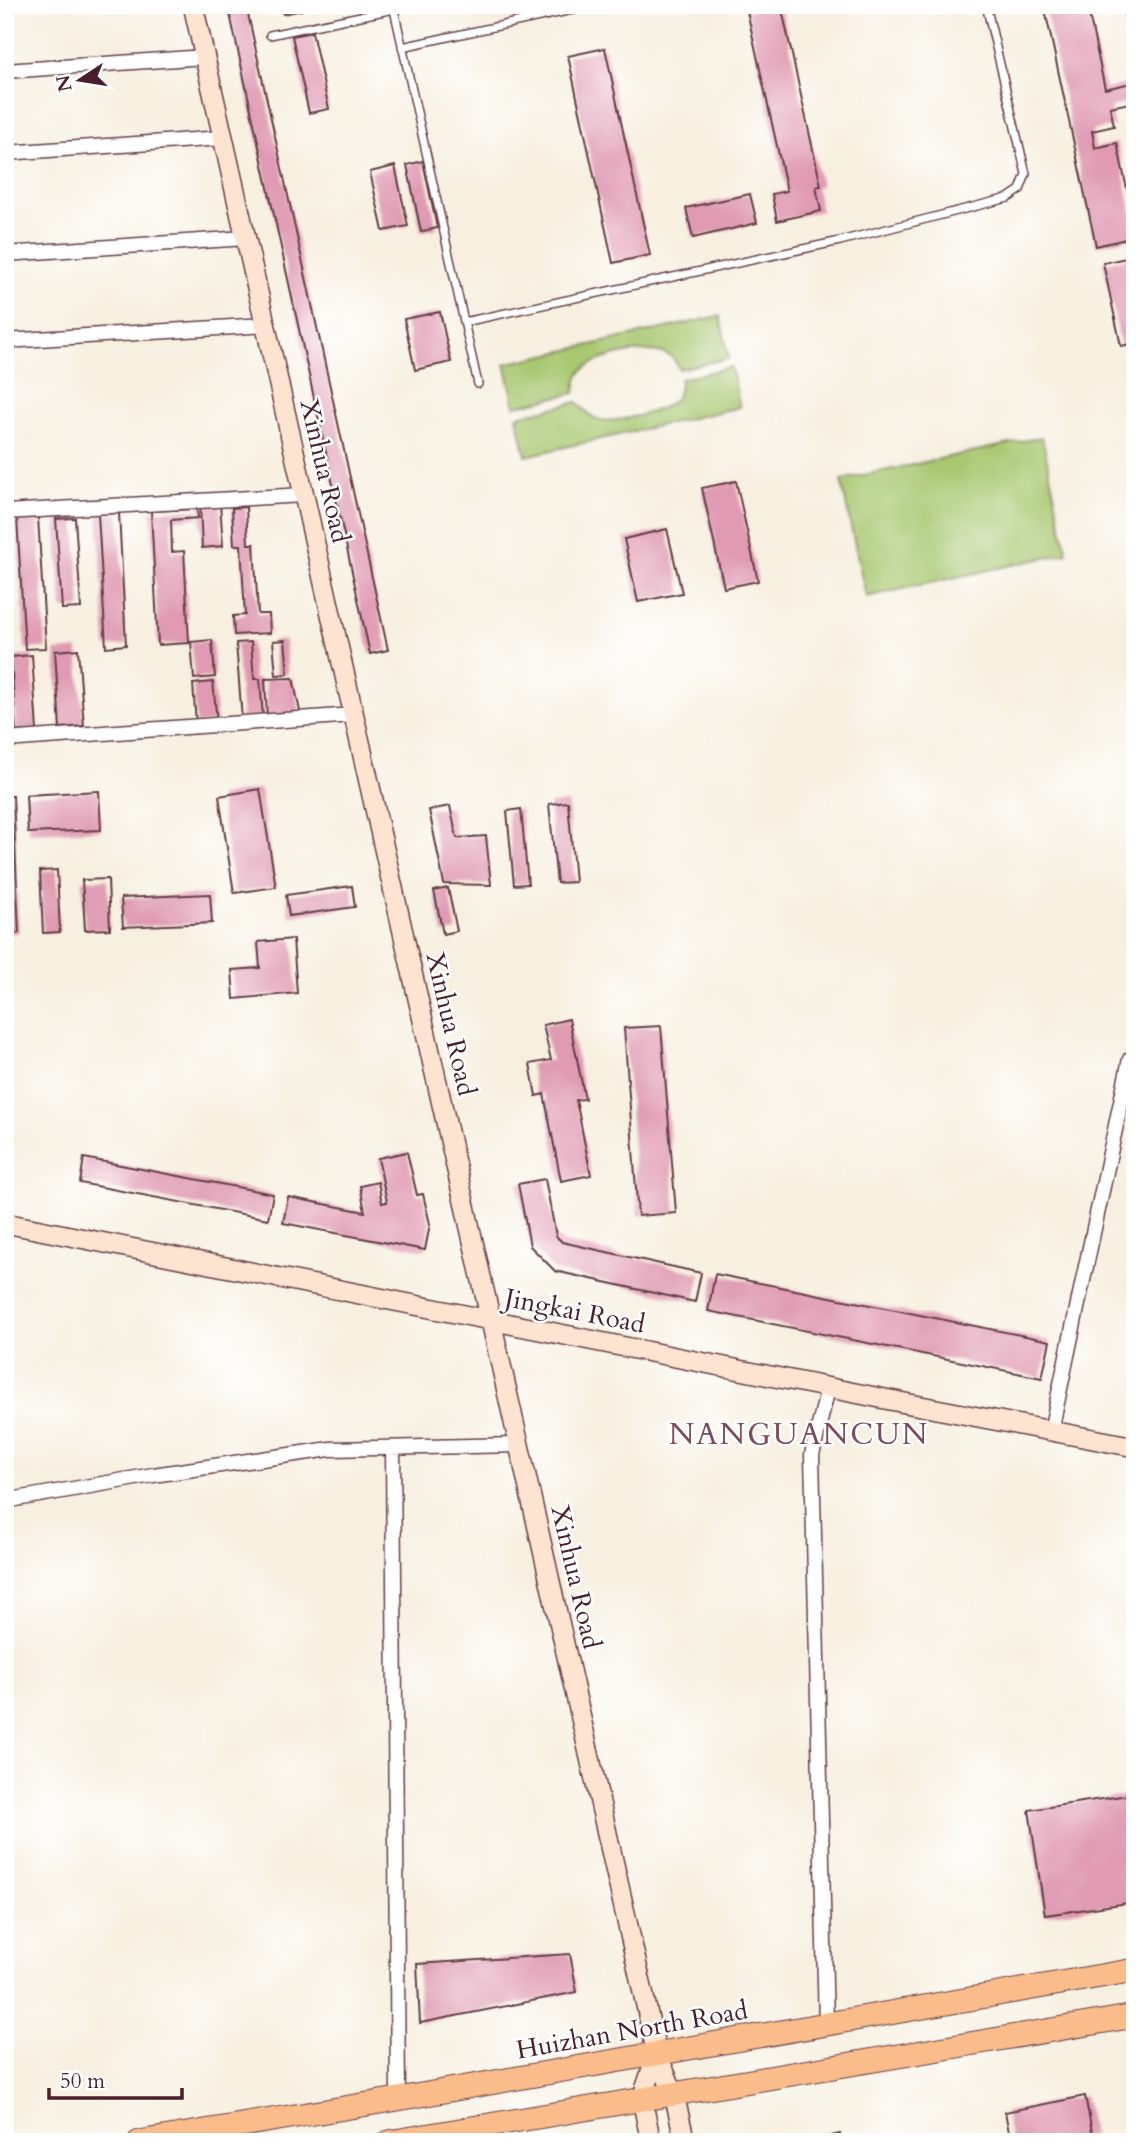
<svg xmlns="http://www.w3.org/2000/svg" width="1140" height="2147" viewBox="0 0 1140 2147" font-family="Cardo,serif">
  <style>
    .green { fill: #a7c76f; stroke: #78734d; stroke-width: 2 }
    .building { fill: #e09bb3 }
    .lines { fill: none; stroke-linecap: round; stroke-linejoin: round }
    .service-casing { stroke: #643e46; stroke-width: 10 }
    .minor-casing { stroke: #643e46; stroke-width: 17 }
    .secondary-casing { stroke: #643e46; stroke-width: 22 }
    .primary-casing { stroke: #643e46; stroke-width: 25 }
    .service { stroke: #fff; stroke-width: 7 }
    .minor { stroke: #fff; stroke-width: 14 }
    .secondary { stroke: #fde4d0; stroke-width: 19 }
    .primary { stroke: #f9bc8a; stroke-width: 23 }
    .labels { text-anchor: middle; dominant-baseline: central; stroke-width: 5; stroke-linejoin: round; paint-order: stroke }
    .street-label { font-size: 26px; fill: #4a1f2b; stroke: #fff }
    .quarter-label { font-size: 30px; letter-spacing: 2px; fill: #7e4a5b; stroke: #fff }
  </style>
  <rect width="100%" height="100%" fill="#fff"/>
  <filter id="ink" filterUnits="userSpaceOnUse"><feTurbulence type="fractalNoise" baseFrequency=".0143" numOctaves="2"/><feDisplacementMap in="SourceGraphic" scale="14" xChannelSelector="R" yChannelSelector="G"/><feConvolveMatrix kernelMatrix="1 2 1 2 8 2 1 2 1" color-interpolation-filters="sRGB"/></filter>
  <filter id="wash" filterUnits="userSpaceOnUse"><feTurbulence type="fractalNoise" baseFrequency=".00686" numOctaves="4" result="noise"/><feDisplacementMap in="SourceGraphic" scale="28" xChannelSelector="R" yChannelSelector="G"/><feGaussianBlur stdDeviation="1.57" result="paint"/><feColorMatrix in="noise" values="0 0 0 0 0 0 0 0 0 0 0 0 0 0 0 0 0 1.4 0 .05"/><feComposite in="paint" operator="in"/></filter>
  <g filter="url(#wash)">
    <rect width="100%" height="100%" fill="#f7f0e0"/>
    <!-- green -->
    <path class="green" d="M720,316l9,42 -50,11c-2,-5 -4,-10 -9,-13 -18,-12 -76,0 -89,16 -5,6 -5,13 -6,21l-60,13 -10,-42z
      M731,367l9,40 -214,49 -9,-40 60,-14c5,5 11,13 17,16 15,8 69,-6 80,-18 6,-6 6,-13 6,-21z
      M1042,437l25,116 -201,44 -25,-117z"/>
    <g id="blocks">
      <!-- building -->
      <path class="building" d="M228,5h18l142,645 -18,4z
        M281,5h20l1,5 -19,4z
        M775,5h6l40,181 -5,1 5,24 -44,10 -5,-27 15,-3 -40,-180z
        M1044,5h43l18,84 30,-7v20l-25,5 4,19 -22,5 3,17 22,-5 18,83v11l-39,9z
        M312,32l17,77 -20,4 -17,-77z
        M605,48l45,207 -37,8 -45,-207z
        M423,161l14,67 -16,4 -14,-67z
        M395,166l13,60 -25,5 -13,-59z
        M750,194l7,29 -64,15 -7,-30z
        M1135,256v87l-14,3 -18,-83z
        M440,312l11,50 -36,8 -11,-51z
        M736,481l22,100 -34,7 -22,-100z
        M220,503l3,43 -21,2 -2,-43z
        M246,507l2,37h6l4,70h11l1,19 -36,2 -1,-19 12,-1 -4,-70h-7l-2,-37z
        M197,509l1,9 -27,2 1,32 12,-1 5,92 -31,2 -7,-134z
        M119,513l7,132 -20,2 -8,-133z
        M38,517l8,131 -21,1 -8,-131z
        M75,518l6,90 -19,1 -6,-90z
        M667,529l15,64 -44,9 -14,-63z
        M212,640l3,37 -21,2 -3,-37z
        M285,640l3,34 -12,1 -3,-34z
        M251,642l3,37h6l3,39 -21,2 -6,-77z
        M78,649l6,77 -24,2 -5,-77z
        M32,655l5,76 -21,1 -5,-75z
        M293,678l8,38 -34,2 -2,-39z
        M213,682l4,40 -21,2 -3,-40z
        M260,789l16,98 -42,6 -15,-97z
        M99,791l2,39 -73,3 -2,-38z
        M5,796h8l6,137 -14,1z
        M568,802l7,80 -18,1 -8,-79z
        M450,806l7,32 29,-2 5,49 -47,-1 -15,-74z
        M521,809l7,75 -14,1 -7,-74z
        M57,870l3,62 -17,1 -3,-62z
        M108,879l2,50 -25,1 -3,-50z
        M352,886l3,21 -66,9 -3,-21z
        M448,888l9,43 -14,3 -9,-43z
        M210,894l2,29 -89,4 -2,-29z
        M293,939l4,54 -63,6 -2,-29 28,-2 -2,-26z
        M569,1019l16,80 -9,1 15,75 -30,6 -17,-87 -8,2 -6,-32 21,-4 -8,-35z
        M661,1026l15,187 -38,3 -14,-188z
        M407,1152l10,43 6,-1 7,30 -5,26 -142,-27 5,-26 77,15 -5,-26 18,-4 4,21 5,-1 -9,-44z
        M84,1158l189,36 -5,25 -188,-36z
        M545,1179l11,57 6,6 139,31 -6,29 -140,-31 -25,-25 -12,-62z
        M715,1274l335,67 -8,37 -334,-67z
        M1135,1794v108l-90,13 -16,-105z
        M570,1954l7,38 -157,31 -3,-59z
        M1085,2096l9,46h-83l-6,-30z
        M840,2134l1,8h-31v-1z"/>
    </g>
  </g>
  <g filter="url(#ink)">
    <use href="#blocks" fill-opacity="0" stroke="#643e46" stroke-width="2"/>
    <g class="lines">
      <defs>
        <path id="service" d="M393,5l85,379
          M1126,5l9,39
          M270,35l124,-26
          M402,47l193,-42
          M464,322l376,-81 168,-43 12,-8 6,-16 -40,-169"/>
        <path id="minor" d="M5,71l200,-14
          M5,153l218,-15
          M5,254l241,-16
          M5,341l261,-16
          M5,512l299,-17
          M5,740l349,-25
          M1051,1431l79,-372 5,-3
          M393,1448l5,651
          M5,1501l148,-26 177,-26 189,-4
          M826,2024l-14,-569 16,-67"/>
        <path id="secondary" d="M193,5l464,2049 17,40 11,48
          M5,1223l900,180 230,44
          M651,2142l-9,-43 15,-45"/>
        <path id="primary" d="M139,2142l259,-43 737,-129
          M389,2142l746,-126"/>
      </defs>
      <!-- service casing -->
      <use href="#service" class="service-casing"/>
      <!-- minor casing -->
      <use href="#minor" class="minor-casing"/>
      <!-- secondary casing -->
      <use href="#secondary" class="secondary-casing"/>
      <!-- primary casing -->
      <use href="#primary" class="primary-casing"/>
      <!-- service -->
      <use href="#service" class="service"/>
      <!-- minor -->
      <use href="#minor" class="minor"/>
      <!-- secondary -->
      <use href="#secondary" class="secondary"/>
      <!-- primary -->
      <use href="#primary" class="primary"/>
    </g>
  </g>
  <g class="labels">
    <!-- street labels -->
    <g class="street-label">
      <text transform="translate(325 471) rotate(77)">Xinhua Road</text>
      <text transform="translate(451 1024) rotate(77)">Xinhua Road</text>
      <text transform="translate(575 1311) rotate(11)">Jingkai Road</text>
      <text transform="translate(576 1577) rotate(77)">Xinhua Road</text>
      <text transform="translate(632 2030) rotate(-10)">Huizhan North Road</text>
    </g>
    <!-- quarter labels -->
    <g class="quarter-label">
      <text x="799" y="1434">NANGUANCUN</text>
    </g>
  </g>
  <!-- margin -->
  <rect width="1140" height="2147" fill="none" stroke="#fff" stroke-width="28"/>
  <!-- north arrow -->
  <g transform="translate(80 80) rotate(258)" stroke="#ffffff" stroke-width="5" paint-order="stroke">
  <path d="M0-5L12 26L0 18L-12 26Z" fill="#4a1f2b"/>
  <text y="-10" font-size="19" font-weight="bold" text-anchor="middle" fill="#4a1f2b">N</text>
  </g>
  <!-- scale -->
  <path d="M49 2088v10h133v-10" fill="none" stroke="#4a1f2b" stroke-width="3.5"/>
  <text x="60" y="2088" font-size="21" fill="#4a1f2b" stroke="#ffffff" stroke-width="5" paint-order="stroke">50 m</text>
</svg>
